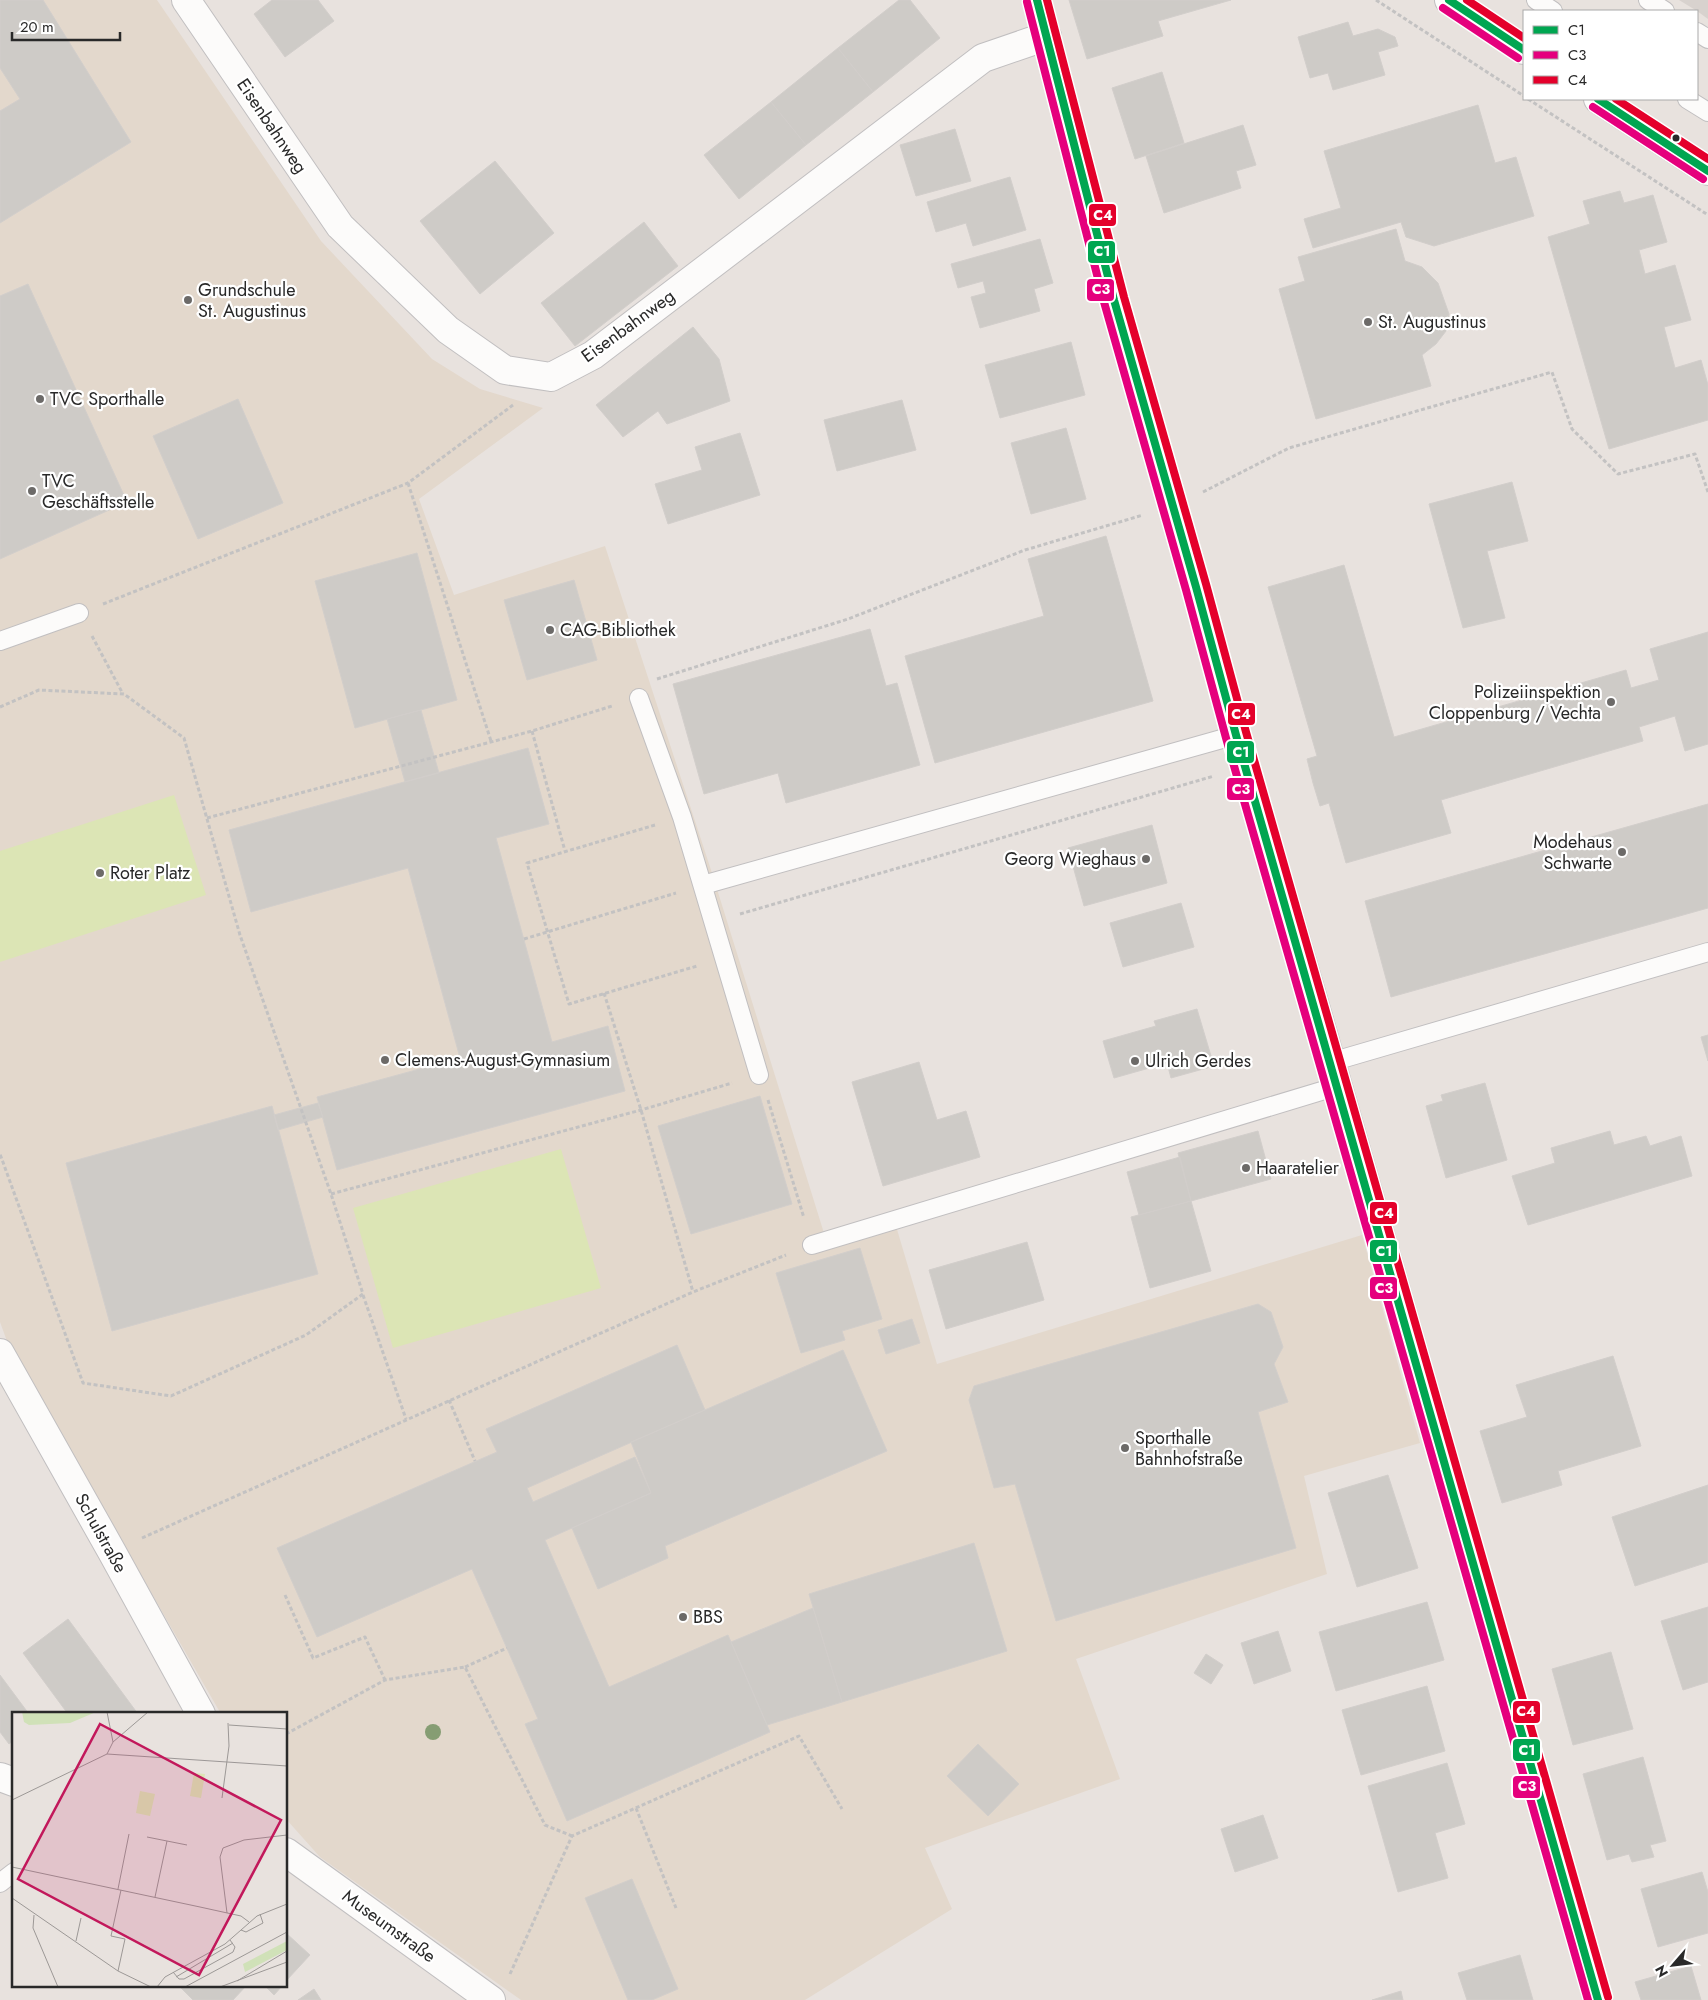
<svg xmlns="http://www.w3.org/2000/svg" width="1708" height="2000" viewBox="0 0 1708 2000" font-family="Jost,sans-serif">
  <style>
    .education { fill: #e3d8cc }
    .pitch { fill: #dce5b5 }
    .plaza { fill: #d8d2ce }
    .building { fill: #cecbc7; stroke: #d2cecb }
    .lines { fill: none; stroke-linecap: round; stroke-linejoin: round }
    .lane-casing { stroke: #c1bfc0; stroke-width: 20 }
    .street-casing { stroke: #c1bfc0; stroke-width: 30 }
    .path { stroke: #c3c2c2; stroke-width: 3; stroke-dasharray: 4 2.5; stroke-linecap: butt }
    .lane { stroke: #fcfbfa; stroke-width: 18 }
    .street { stroke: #fcfbfa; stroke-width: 28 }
    .bus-1-casing { stroke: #fff; stroke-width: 11 }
    .bus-2-casing { stroke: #fff; stroke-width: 11 }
    .bus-3-casing { stroke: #fff; stroke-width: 11 }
    .bus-1 { stroke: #00a651; stroke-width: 8 }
    .bus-2 { stroke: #e5007d; stroke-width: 8 }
    .bus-3 { stroke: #e4002b; stroke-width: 8 }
    .tree { fill: #869d73 }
    .bus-dot { fill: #292929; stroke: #fff; stroke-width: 2 }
    .poi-dot { fill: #6c6a68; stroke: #fff; stroke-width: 2 }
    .labels { text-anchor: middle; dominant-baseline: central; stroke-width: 4.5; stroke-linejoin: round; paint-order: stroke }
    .street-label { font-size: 18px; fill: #292929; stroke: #fff }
    .poi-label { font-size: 18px; fill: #292929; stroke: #fff; text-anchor: start }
    .inset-road { fill: none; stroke: #9c9896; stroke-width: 1 }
    .view { fill: #c2185b; fill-opacity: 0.15; stroke: #c2185b; stroke-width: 2.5 }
    .inset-edge { fill: none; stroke: #292929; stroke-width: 2.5 }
    .line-badge { stroke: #fff; stroke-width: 2 }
    .badge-label { font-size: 14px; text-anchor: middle; font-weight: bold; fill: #fff }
  </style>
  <rect width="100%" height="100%" fill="#e8e2de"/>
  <!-- education -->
  <path class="education" d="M0,0h157l164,241 111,118 48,30 63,19 -124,91 35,96 151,-49 107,327 116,373 68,-20 41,138 425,-129 58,208 -116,33 23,98 -251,85 44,120 -195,69 27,61 -147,91h-284l-201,-143 -34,-38v-105h-65l-213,-370 -8,-22z"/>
  <!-- pitch -->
  <path class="pitch" d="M174,795l32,100 -206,67v-111z
    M561,1149l40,139 -208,60 -40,-140z"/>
  <!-- plaza -->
  <path class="plaza" d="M1679,0h29v19l-11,-8z"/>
  <!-- building -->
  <path class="building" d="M0,0h43l88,142 -131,81v-112l20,-12 -20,-31z
    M272,0h46l16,21 -49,36 -31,-43z
    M899,0h11l30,38 -67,54 -35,-44z
    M1069,0h162l-73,21 5,15 -76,23z
    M1348,22l5,14 25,-7 17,8 3,9 -20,6 7,23 -52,15 -5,-17 -18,5 -12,-41z
    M838,48l35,44 -67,53 -35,-43z
    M1162,72l22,71 -49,16 -23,-71z
    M771,102l35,43 -67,54 -35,-44z
    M1478,105l17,58 21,-6 18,59 -100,30 -28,-9 -5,-15 -88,26 -9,-29 37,-11 -17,-57z
    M1243,125l13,40 -20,6 5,17 -77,25 -18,-57z
    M955,129l16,52 -55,15 -16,-51z
    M495,161l59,72 -74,61 -60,-73z
    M1010,177l16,53 -53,16 -7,-23 -30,9 -9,-30z
    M1620,191l4,12 29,-8 14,47 -28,8 6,24 30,-9 16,55 -27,7 11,41 26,-8 7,25v35l-99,29 -61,-212 42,-13 -7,-23z
    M644,222l34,44 -103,80 -34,-43z
    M1396,229l9,32 17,6 16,16 11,31 -3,17 -10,13 -14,11 9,31 -115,33 -37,-130 26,-8 -7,-24z
    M1040,239l13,44 -19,6 6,22 -60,17 -9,-31 15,-4 -3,-12 -25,7 -7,-24z
    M28,284l99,218 -127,57v-263z
    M693,327l26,32 11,42 -63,23 -9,-13 -35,26 -27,-32z
    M1071,342l14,53 -85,23 -15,-53z
    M238,399l45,104 -85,36 -45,-103z
    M902,400l14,50 -79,21 -13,-51z
    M1066,428l20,71 -55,15 -20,-71z
    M740,433l20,62 -92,29 -13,-40 47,-14 -7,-23z
    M1512,482l16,59 -41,10 18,67 -42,10 -34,-124z
    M1106,536l47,165 -218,62 -30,-107 139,-40 -16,-57z
    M417,553l40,147 -102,28 -40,-147z
    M1344,565l50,172 232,-67 5,18 28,-8 -9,-31 58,-17v112l-23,7 -10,-35 -36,11 4,14 -202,59 10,33 -105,30 -17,-60 -9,3 -7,-23 -6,-24 10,-3 -49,-169z
    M574,580l23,80 -70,20 -23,-80z
    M870,629l16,57 11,-3 23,82 -134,38 -8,-30 -74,21 -31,-110z
    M421,710l18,63 -34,9 -18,-63z
    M528,748l21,76 -53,14 56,204 56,-16 17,65 -288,79 -20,-73 143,-39 -52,-190 -157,44 -22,-82z
    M1708,804v104l-317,89 -26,-96z
    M1152,825l15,58 -83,23 -16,-58z
    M1181,903l13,44 -71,20 -13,-44z
    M1197,1009l17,57 -43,12 -4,-15 -53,15 -11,-37 53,-15 -2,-5z
    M1708,1035v26l-7,-24z
    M919,1062l18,58 29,-9 14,46 -97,29 -31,-104z
    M1485,1083l22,77 -61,18 -20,-72 17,-5 -2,-6z
    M760,1096l32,108 -101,30 -33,-108z
    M318,1103l5,14 -45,13 -4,-15z
    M272,1106l46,168 -206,57 -46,-168z
    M1258,1131l13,48 -80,22 -13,-48z
    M1610,1131l4,14 32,-9 4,10 31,-10 11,40 -164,49 -16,-49 43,-13 -4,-15z
    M1180,1157l11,44 -52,14 -12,-43z
    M1191,1201l20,70 -61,17 -19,-71z
    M1027,1242l17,58 -98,29 -17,-59z
    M860,1248l22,71 -40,12 3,9 -44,13 -25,-80z
    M1258,1304l13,8 12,35 -9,17 14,38 -30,10 38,136 -240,73 -41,-137 -21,4 -25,-88 5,-14z
    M912,1319l8,24 -34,11 -8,-24z
    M677,1345l28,65 -178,78 6,14 102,-45 16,36 -106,47 64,147 119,-52 42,97 -203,89 -42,-97 13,-5 -66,-150 -155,68 -40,-89 220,-96 -11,-23z
    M843,1350l44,101 -222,95 3,12 -70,31 -26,-61 79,-35 -20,-51z
    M1613,1356l28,90 -83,25 4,14 -60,18 -22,-72 47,-14 -11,-32z
    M1388,1475l30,93 -61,19 -29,-94z
    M1708,1485v77l-73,24 -23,-69z
    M974,1543l33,108 -165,51 -33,-108z
    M1427,1602l17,58 -108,31 -17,-59z
    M1708,1607v75l-25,8 -22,-69z
    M813,1608l29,94 -75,23 -36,-83z
    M68,1619l70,95h-70l-45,-61z
    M1278,1631l13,40 -37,13 -13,-41z
    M1611,1652l22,77 -60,16 -21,-76z
    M1206,1654l17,11 -12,19 -17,-11z
    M0,1675l29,39h-15v26l-5,4 -9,-12z
    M1427,1686l18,65 -84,24 -19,-65z
    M978,1744l41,40 -31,32 -41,-40z
    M1643,1757l23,84 -16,4 4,12 -22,5 -3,-8 -22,6 -24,-86z
    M1447,1763l18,61 -30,9 13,45 -50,14 -30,-106z
    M1263,1815l15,43 -43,14 -14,-43z
    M1702,1872l6,20v41l-50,14 -17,-58z
    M632,1879l46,110 -26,11h-24l-43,-102z
    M286,1933l24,22 -24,26z
    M1520,1955l13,45h-66l-9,-27z
    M1691,1966l10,34h-60l-6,-18z
    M179,1986h67l-13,14h-40z
    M265,1986h17l-8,9z
    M314,1989l7,11h-23z
    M1401,1991l2,9h-31z"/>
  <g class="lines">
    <defs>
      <path id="lane" d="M1536,0l17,11
        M1648,0l17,11
        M1697,32l11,7
        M1687,99l21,13
        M0,641l79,-28
        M639,698l43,119 77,258
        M703,885l533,-150
        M1331,1062l377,-110
        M812,1245l526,-159
        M0,1883l14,-11"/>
      <path id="street" d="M186,0l154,226 108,104 57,40 46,7 42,-22 390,-297 64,-22
        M1037,0l77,300 82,287 40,148 81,278 281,987
        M1449,0l75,50
        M1598,99l110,72
        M0,1353l112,199 89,162
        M0,1777l14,5
        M286,1852l205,148"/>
    </defs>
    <!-- lane casing -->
    <use href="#lane" class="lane-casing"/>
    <!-- street casing -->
    <use href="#street" class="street-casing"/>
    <!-- path -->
    <path class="path" d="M1376,0l148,96
      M1528,99l180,116
      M408,483l83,258
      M1203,492l86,-44 263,-76 20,57 46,45 77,-20 13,38
      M103,604l305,-121 105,-78
      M92,636l31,58
      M657,679l191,-60 177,-69 118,-35
      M0,707l39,-17 85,4 60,44 56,197 91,259 32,100 -57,41 -135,61 -88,-13 -83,-229
      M532,731l33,120
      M207,818l325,-87 80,-25
      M655,825l-128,38 42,141 128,-38
      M740,914l474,-138
      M524,939l152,-46
      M604,993l37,117 52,182
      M768,1100l36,118
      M331,1194l310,-84 91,-27
      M363,1295l43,124
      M449,1400l26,61
      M142,1538l551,-246 93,-37
      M285,1595l28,63 52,-21 20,43
      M465,1667l42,-19
      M286,1734l99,-54 80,-13 80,158 27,11
      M636,1808l40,100
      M510,1974l62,-138 227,-100 43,73"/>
    <!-- lane -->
    <use href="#lane" class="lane"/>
    <!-- street -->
    <use href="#street" class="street"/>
    <defs>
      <path id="bus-1" d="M1037,0l77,300 82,287 40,148 362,1265
        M1449,0l75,50
        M1598,99l110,72"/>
      <path id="bus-2" d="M1027,2l77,300 82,288 40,148 362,1262
        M1443,8l75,50
        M1593,107l110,72"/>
      <path id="bus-3" d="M1047,0l77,297 82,287 40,148 362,1265
        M1467,0l57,38
        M1616,99l92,60"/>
    </defs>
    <!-- bus-1 casing -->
    <use href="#bus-1" class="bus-1-casing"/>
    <!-- bus-2 casing -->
    <use href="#bus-2" class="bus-2-casing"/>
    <!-- bus-3 casing -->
    <use href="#bus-3" class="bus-3-casing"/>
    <!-- bus-1 -->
    <use href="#bus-1" class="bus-1"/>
    <!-- bus-2 -->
    <use href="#bus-2" class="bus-2"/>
    <!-- bus-3 -->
    <use href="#bus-3" class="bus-3"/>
  </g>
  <!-- trees -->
  <circle class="tree" cx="433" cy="1732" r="8"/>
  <!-- markers -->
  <circle class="bus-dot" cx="1676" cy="138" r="4.5"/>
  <g class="poi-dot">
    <circle cx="188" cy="300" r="5"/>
    <circle cx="1368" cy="322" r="5"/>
    <circle cx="40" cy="399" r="5"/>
    <circle cx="32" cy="491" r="5"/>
    <circle cx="550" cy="630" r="5"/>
    <circle cx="1611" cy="702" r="5"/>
    <circle cx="1622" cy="852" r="5"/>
    <circle cx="1146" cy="859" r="5"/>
    <circle cx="100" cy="873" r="5"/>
    <circle cx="385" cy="1060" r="5"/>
    <circle cx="1135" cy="1061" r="5"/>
    <circle cx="1246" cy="1168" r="5"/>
    <circle cx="1125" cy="1448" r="5"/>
    <circle cx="683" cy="1617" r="5"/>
  </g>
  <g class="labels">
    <!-- street labels -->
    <g class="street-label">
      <text transform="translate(272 126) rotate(56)">Eisenbahnweg</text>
      <text transform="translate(628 326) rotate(-36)">Eisenbahnweg</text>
      <text transform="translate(101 1533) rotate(61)">Schulstraße</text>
      <text transform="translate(389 1926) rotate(36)">Museumstraße</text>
    </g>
    <!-- poi labels -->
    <g class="poi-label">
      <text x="198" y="290">Grundschule<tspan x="198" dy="21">St. Augustinus</tspan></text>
      <text x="1378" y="322">St. Augustinus</text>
      <text x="50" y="399">TVC Sporthalle</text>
      <text x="42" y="481">TVC<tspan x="42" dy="21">Geschäftsstelle</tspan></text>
      <text x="560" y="630">CAG-Bibliothek</text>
      <text x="1601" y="692" text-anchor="end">Polizeiinspektion<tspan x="1601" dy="21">Cloppenburg / Vechta</tspan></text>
      <text x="1612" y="842" text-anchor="end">Modehaus<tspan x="1612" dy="21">Schwarte</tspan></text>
      <text x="1136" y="859" text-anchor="end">Georg Wieghaus</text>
      <text x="110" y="873">Roter Platz</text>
      <text x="395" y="1060">Clemens-August-Gymnasium</text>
      <text x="1145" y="1061">Ulrich Gerdes</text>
      <text x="1256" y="1168">Haaratelier</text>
      <text x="1135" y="1438">Sporthalle<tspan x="1135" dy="21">Bahnhofstraße</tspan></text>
      <text x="693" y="1617">BBS</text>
    </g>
  </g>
  <!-- overview -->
  <g transform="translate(12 1712)">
    <rect width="275" height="275" fill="#e8e2de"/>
    <path d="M10,0h74l-26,11 -41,2 -5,-3zM275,229v9l-42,22 -2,-8z" fill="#d0e1b8"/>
    <path d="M182,61l11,1 -4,24 -11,-2zM128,79l15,3 -5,22 -14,-3z" fill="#dce5b5"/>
    <path class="inset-road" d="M95,0l6,30M217,13l58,4M95,42l180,12M210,86l7,-52 -1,-23M0,88l95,-46 6,-12 35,-30M135,125l40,8M0,155l188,40 41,9 8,6M106,177l11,-55M143,185l12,-56M0,186l106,73 33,16M215,201l-7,-56 3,-9 21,-8 43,-5M22,203l-1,13 25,59M229,218l5,2 17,-9 -3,-9M64,229l5,-23M106,259l7,-32 -14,-3 10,-46M161,260l6,7h5l49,-27 2,-5 -5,-7M164,265l57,-34M225,269l50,-30M145,275l8,-10 60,-33 32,-28 30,-12M173,275l102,-55M208,275l67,-25"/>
    <path class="view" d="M88,12l181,96 -82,155 -181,-96z"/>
    <rect width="275" height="275" class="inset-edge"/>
  </g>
  <g class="line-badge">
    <rect x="1088" y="203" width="29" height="24" rx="5" fill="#e4002b"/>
    <rect x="1087" y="240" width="29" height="24" rx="5" fill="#00a651"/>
    <rect x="1086" y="278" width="29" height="24" rx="5" fill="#e5007d"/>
    <rect x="1227" y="702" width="29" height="24" rx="5" fill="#e4002b"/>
    <rect x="1226" y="740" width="29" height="24" rx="5" fill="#00a651"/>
    <rect x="1226" y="777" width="29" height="24" rx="5" fill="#e5007d"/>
    <rect x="1369" y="1201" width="29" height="24" rx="5" fill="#e4002b"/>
    <rect x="1369" y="1239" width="29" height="24" rx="5" fill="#00a651"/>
    <rect x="1369" y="1276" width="29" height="24" rx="5" fill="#e5007d"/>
    <rect x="1512" y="1700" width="29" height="24" rx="5" fill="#e4002b"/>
    <rect x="1512" y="1738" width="29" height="24" rx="5" fill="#00a651"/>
    <rect x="1512" y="1775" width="29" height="24" rx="5" fill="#e5007d"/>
  </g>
  <g class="badge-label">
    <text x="1103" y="220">C4</text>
    <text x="1102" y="256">C1</text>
    <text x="1101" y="294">C3</text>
    <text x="1241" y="719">C4</text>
    <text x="1241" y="757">C1</text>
    <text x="1241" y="794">C3</text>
    <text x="1384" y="1218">C4</text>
    <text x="1384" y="1256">C1</text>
    <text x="1384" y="1293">C3</text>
    <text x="1526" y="1716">C4</text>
    <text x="1527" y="1755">C1</text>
    <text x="1527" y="1791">C3</text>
  </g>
  <!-- legend -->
  <rect x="1523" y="10" width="175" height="90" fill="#ffffff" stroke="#a9a9a9"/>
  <rect x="1533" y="26" width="25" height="8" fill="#00a651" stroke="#a9a9a9"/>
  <text x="1568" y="35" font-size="15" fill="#292929">C1</text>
  <rect x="1533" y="51" width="25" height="8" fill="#e5007d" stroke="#a9a9a9"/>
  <text x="1568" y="60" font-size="15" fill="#292929">C3</text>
  <rect x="1533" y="76" width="25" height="8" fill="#e4002b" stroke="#a9a9a9"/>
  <text x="1568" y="85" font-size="15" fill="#292929">C4</text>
  <!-- north arrow -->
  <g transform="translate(1673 1965) rotate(242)" stroke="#ffffff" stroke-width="4" paint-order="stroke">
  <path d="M0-4L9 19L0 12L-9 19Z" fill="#292929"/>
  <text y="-8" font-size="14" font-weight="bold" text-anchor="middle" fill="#292929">N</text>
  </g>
  <!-- scale -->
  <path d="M12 32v8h108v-8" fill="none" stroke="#292929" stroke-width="2.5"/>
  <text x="20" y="32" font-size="15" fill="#292929" stroke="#ffffff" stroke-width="4" paint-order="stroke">20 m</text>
</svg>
